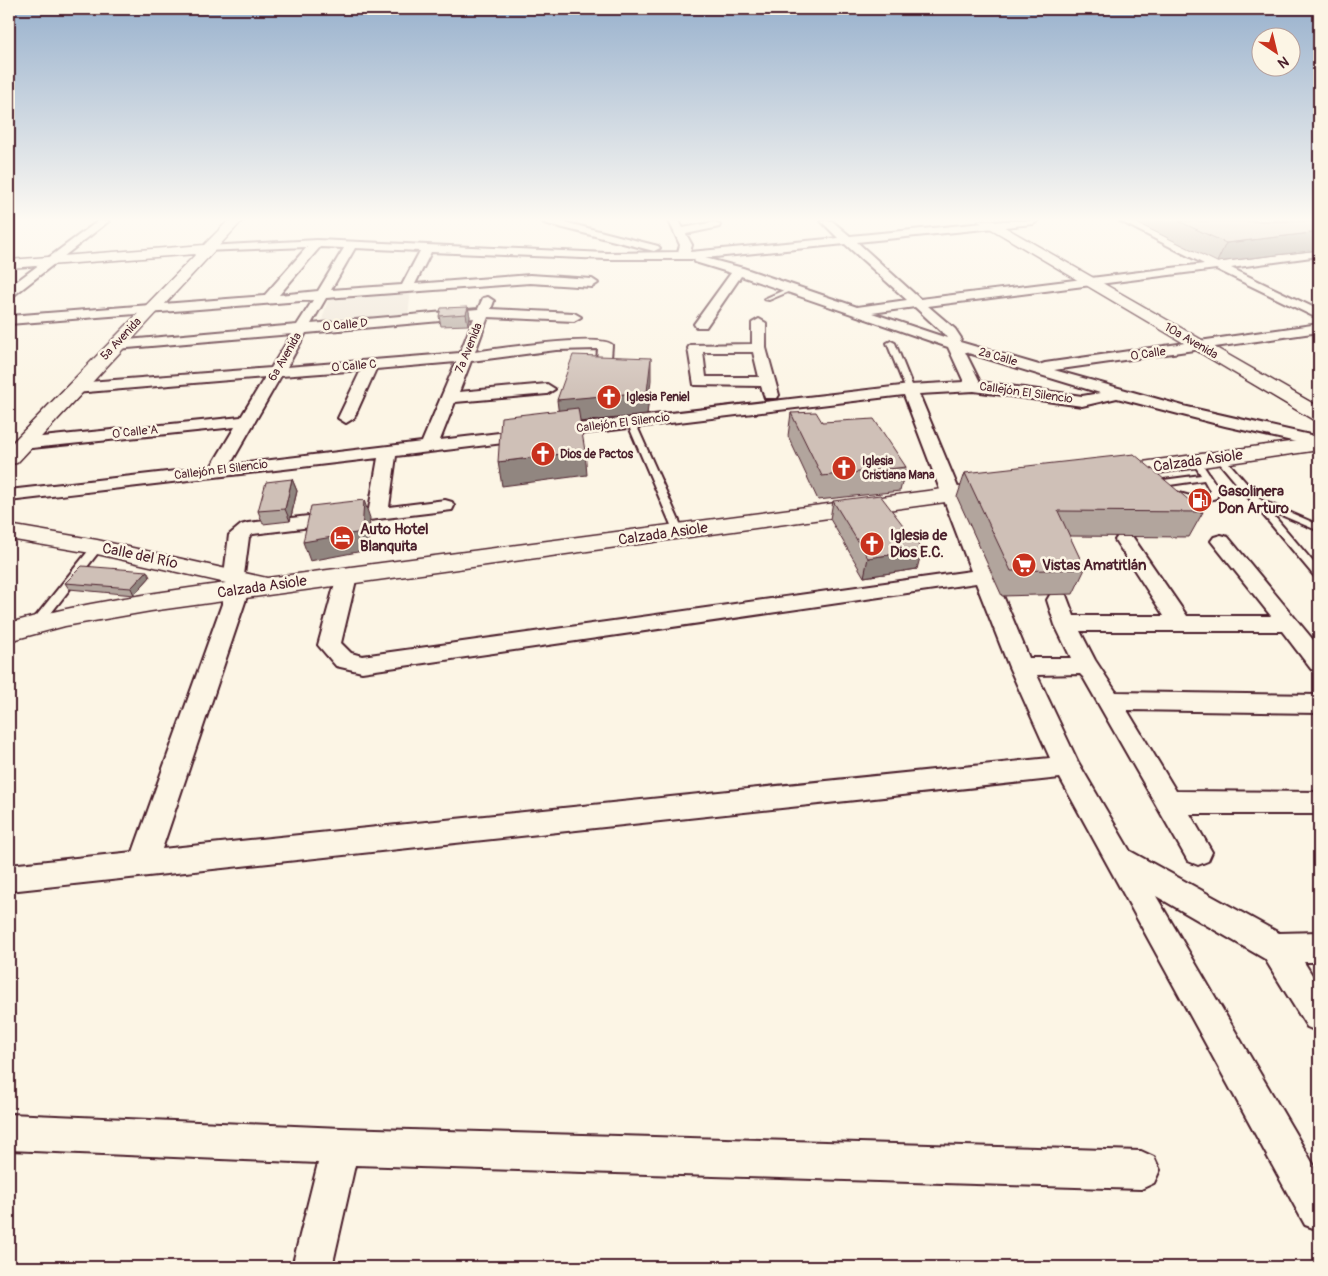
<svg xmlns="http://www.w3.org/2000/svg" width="1328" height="1276" viewBox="0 0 1328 1276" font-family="Pangolin,sans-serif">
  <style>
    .built { fill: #eee5d7 }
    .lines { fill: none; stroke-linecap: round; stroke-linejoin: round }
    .service-casing { stroke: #4a1f2b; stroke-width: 4 }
    .minor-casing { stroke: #4a1f2b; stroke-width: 4 }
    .secondary-casing { stroke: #4a1f2b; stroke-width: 3 }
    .service { fill: #fcf5e5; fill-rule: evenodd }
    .minor { fill: #fcf5e5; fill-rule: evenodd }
    .secondary { fill: #fcf5e5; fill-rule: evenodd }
    .wall { fill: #b2a59d; stroke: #4a1f2b }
    .shaded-wall { fill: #918680; stroke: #4a1f2b }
    .building { fill: #cfc0b7; stroke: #4a1f2b }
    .labels { text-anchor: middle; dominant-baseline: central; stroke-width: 5; stroke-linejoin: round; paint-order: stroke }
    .far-street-label { font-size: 12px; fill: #4a1f2b; stroke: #fcf5e5 }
    .far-poi-label { font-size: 12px; font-weight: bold; fill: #4a1f2b; stroke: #fcf5e5; text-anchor: start }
    .street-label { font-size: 15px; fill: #4a1f2b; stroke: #fcf5e5 }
    .poi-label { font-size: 15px; font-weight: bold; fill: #4a1f2b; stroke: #fcf5e5; text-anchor: start }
  </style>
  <rect width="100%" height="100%" fill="#fcf5e5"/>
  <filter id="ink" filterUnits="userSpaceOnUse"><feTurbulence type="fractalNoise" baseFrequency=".02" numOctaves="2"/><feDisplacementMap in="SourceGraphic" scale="10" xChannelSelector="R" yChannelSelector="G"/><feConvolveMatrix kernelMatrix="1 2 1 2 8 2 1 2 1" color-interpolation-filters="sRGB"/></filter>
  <g filter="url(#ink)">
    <!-- built -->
    <path class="built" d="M411,290l-3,27 -87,7 8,-28z"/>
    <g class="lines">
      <defs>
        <path id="service" d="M793,286l2,1v2l-26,11 -5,-1z
          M891,341l4,2 19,47 -1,2 -7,-2 -19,-47z
          M628,420l7,2 49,110 -2,2h-6l-2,-2 -47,-110z
          M1220,455l3,1 38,44 58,25v6l-50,-21 50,59v9l-4,-1 -98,-117 -1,-2z
          M1196,458l3,1 21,32 -4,7 -19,6 -24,-7 -2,-2 5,-3 21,6 12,-4 1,-3 -6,-11 -48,7 -5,-3 5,-3 45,-6 -9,-14z
          M97,544l4,1 1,2 -1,2 -60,77h-8l-2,-3 2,-3 60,-75z"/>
        <path id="minor" d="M98,221h11l-96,75 -4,1v-10z
          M543,221h17l98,25 2,2 -6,3 -110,-28z
          M669,221h10l4,7 32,-6 5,3 -1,2 -33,7 6,11 -2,7 148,-14 -17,-17h11l18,15 154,-15h34l-5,3 -176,18 63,57 284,-35 -84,-43h13l86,41 100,-12v6l-88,12 88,42v9l-103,-50 -288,37 27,23 6,9 -1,4 79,23 6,-2 274,-39v8l-265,38 129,36 136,31v10l-94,-21 -108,-28 -35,8 -108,-15 -55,3 110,264h42l-16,-33 -8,-25 3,-5 8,-2 8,2 8,21h90l-49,-76 3,-4 7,-2 7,2 55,80h84l-60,-75 3,-4 7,-2 7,2 91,110v24l-8,-2 -29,-38h-202l15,29 21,32 203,3v18l-192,-3 49,81 143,1v22h-129l22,38 -4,9 -10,4 -10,-4 -105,-184 -3,-3 -43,1 41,87 52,89 149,82 40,-1v30h-15l15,24v46l-12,-5 -42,-68 -109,-63 163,278v56l-14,-5 -245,-447 -1051,113v-26l124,-13 94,-262 4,-5 7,-2 7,2 4,5 -87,259 888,-91 -41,-91 -33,-84 -614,89 -26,-6 -18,-21 19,-69 3,-5 7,-2 7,2 3,5 -16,67 10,10 11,3 609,-85 -67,-176 -508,61 -7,51 56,-7 7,2 2,4 -2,4 -199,24 -4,3 -5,38 -3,5 -7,2 -7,-2 -3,-5 5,-40 12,-10 7,-2 121,-14 9,-51 -369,43v-11l202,-23 24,-40 -213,22 -6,-1 -2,-4 2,-4 6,-1 219,-22 24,-40 -190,16 -8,-5 8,-5 196,-15 21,-34 -176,15 -7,-4 7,-4 181,-16 16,-25 -304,24v-8l255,-20 43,-49 -104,4 -2,-2 6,-3 110,-6 290,13 71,-1 2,-7zM845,244l62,56 -50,7 -114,-39 -38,-10zM320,247l24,1 -26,43 -39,4zM355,248l65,3 -18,34 -71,5zM431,252l176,7h87l1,3 36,11 -37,51 2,3h10l35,-51 207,71 16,35 -54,3 -470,55 15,-38 92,-8 8,-5 -8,-5 -88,8 12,-31 85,-11 42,-1 -2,23 7,4 7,-4 2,-27c-9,-12 -118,4 -137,7l13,-35 86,4 7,-4 -7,-4 -83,-4 3,-8 -6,-4 -5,1 -5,11 -167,15 15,-26 204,-15 62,4 6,-4 -6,-4 -62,-4 -115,9zM915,307l30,28 2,3 -75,-25zM474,318l-14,35 -173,14 19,-34zM965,352l135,41 -18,3 -102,-14zM456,362l-34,80 -192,23 51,-89 80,-6 -23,48 8,5 8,-5 22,-49z
          M759,319l7,4v25l13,47 -2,3h-12l-4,-12 -67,-1 -6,-37 2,-3 62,-1v-21zM703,352h50l6,25h-53z
          M9,1114l332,14 800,23 13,6 6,13 -6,13 -13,6 -786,-24 -23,102h-40l26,-104 -309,-13z"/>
        <path id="secondary" d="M228,221h14l-225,242 -8,1v-18l187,-192 -187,14v-8l195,-15z
          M978,221h16l325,186v14l-7,-2z
          M1319,438v12l-206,30 -8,-2 -3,-5 3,-5 8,-2z
          M996,482l8,2 3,5 -3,5 -853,117 -86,15 -56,15v-18c71,-20 144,-30 217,-40l-129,-29 -88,-15v-14l88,15 170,38z"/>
      </defs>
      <!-- service casing -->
      <use href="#service" class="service-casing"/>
      <!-- minor casing -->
      <use href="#minor" class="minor-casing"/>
      <!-- secondary casing -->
      <use href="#secondary" class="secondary-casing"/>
      <!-- service -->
      <use href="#service" class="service"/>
      <!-- minor -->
      <use href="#minor" class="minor"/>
      <!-- secondary -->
      <use href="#secondary" class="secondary"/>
    </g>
    <!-- wall -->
    <path class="wall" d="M1133,221h186v29l-102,12z
      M468,307l2,10 -2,8 -27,1 -2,-10z
      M791,413l31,9 84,45 -6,24 -82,9 -30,-64z
      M965,473l238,39 -14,25 -120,-1 16,33 -12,25 -71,2 -45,-99z
      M292,479l5,12 -7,30 -27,3 -5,-13z
      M833,501l84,68 -53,8 -34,-58z
      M150,577l-16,18 -65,-6 -4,-6z"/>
    <!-- shaded-wall -->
    <path class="shaded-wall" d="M1319,232v18l-102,12 9,-19z
      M468,307l2,10 -2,8 -2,-11z
      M651,358v22l-4,35 -87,9 -3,-24z
      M585,451l2,24 -85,11 -4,-24z
      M292,479l5,12 -7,30 -5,-12z
      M364,500l6,18 -2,32 -58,11 -7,-19z
      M922,550l-5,19 -53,8 4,-19z
      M147,571l3,6 -16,18 -3,-7z"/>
    <!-- building -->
    <path class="building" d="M1178,221h141v11l-93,11z
      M468,307l-2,7 -27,2 2,-8z
      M573,355l78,3 -4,34 -90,8z
      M578,408l7,43 -87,11 3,-45z
      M816,412l6,10 52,-3 32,48 -84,9 -31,-63z
      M1134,454l69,58 -145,-1 27,58 -74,2 -46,-98z
      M292,479l-7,30 -27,2 8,-29z
      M880,495l42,55 -54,8 -35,-57z
      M364,500l-2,32 -59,10 8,-36z
      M82,566l65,5 -16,17 -66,-5z"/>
  </g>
  <!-- sky -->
  <linearGradient id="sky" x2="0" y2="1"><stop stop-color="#98b1cd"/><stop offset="0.55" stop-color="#fefaf3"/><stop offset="1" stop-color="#fefaf3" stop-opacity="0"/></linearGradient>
  <rect width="1328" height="399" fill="url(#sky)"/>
  <!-- icons -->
  <defs>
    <symbol id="church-disc" viewBox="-11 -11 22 22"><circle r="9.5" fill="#c8321e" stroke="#fcf5e5"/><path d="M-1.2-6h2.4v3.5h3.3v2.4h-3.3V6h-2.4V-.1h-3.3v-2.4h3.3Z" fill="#fff"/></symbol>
    <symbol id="fuel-disc" viewBox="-11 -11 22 22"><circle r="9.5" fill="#c8321e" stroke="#fcf5e5"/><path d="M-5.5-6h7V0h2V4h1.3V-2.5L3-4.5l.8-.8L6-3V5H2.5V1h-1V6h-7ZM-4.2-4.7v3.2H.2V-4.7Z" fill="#fff"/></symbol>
    <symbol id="hotel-disc" viewBox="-11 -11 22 22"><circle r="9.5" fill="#c8321e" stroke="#fcf5e5"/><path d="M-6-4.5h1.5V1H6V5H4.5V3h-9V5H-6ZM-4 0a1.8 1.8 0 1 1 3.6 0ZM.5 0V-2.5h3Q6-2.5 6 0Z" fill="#fff"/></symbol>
    <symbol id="supermarket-disc" viewBox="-11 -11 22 22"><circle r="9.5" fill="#c8321e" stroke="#fcf5e5"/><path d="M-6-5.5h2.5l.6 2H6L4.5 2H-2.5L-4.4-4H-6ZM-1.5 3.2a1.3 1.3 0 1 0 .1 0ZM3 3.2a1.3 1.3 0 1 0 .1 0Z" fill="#fff"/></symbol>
  </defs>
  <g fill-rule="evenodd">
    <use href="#church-disc" x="595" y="383" width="28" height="28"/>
    <use href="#church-disc" x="529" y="440" width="28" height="28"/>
    <use href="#church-disc" x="830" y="454" width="28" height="28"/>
    <use href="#fuel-disc" x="1186" y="486" width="28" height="28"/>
    <use href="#hotel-disc" x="328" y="524" width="28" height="28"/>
    <use href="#church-disc" x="858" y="530" width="28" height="28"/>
    <use href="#supermarket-disc" x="1010" y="551" width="28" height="28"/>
  </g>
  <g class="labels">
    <!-- far-street labels -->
    <g class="far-street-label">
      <text transform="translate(345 325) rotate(-5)">0 Calle D</text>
      <text transform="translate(121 339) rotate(-47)">5a Avenida</text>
      <text transform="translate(1191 341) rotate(30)">10a Avenida</text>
      <text transform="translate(469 348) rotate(-68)">7a Avenida</text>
      <text transform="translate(1148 354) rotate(-8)">0 Calle</text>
      <text transform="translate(285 357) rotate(-60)">6a Avenida</text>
      <text transform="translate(998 357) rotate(16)">2a Calle</text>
      <text transform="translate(354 366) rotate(-5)">0 Calle C</text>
      <text transform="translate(1026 393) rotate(8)">Callejón El Silencio</text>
      <text transform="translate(623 423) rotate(-7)">Callejón El Silencio</text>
      <text transform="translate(135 432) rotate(-6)">0 Calle A</text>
      <text transform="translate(221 470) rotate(-7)">Callejón El Silencio</text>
    </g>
    <!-- far-poi labels -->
    <g class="far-poi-label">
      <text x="626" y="397">Iglesia Peniel</text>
      <text x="560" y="454">Dios de Pactos</text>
      <text x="862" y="461">Iglesia<tspan x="862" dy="14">Cristiana Mana</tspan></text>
    </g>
    <!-- street labels -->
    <g class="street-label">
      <text transform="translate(1198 461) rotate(-8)">Calzada Asiole</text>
      <text transform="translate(663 534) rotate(-8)">Calzada Asiole</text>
      <text transform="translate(140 556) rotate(12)">Calle del Río</text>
      <text transform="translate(262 587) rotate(-8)">Calzada Asiole</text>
    </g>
    <!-- poi labels -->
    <g class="poi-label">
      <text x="1218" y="491">Gasolinera<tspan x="1218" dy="17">Don Arturo</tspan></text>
      <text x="360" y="529">Auto Hotel<tspan x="360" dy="17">Blanquita</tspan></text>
      <text x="890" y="535">Iglesia de<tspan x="890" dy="17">Dios E.C.</tspan></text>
      <text x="1042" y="565">Vistas Amatitlán</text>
    </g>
  </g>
  <!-- margin -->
  <rect width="1328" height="1276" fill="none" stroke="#fcf5e5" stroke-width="30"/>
  <rect x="15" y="15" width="1298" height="1246" fill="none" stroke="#4a1f2b" stroke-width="2" filter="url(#ink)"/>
  <!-- north arrow -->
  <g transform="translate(1276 52) rotate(145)"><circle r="24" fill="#fcf5e5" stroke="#b59f9b"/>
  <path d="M0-4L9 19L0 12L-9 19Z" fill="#c8321e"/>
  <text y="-8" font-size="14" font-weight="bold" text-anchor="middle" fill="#4a1f2b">N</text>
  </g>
</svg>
